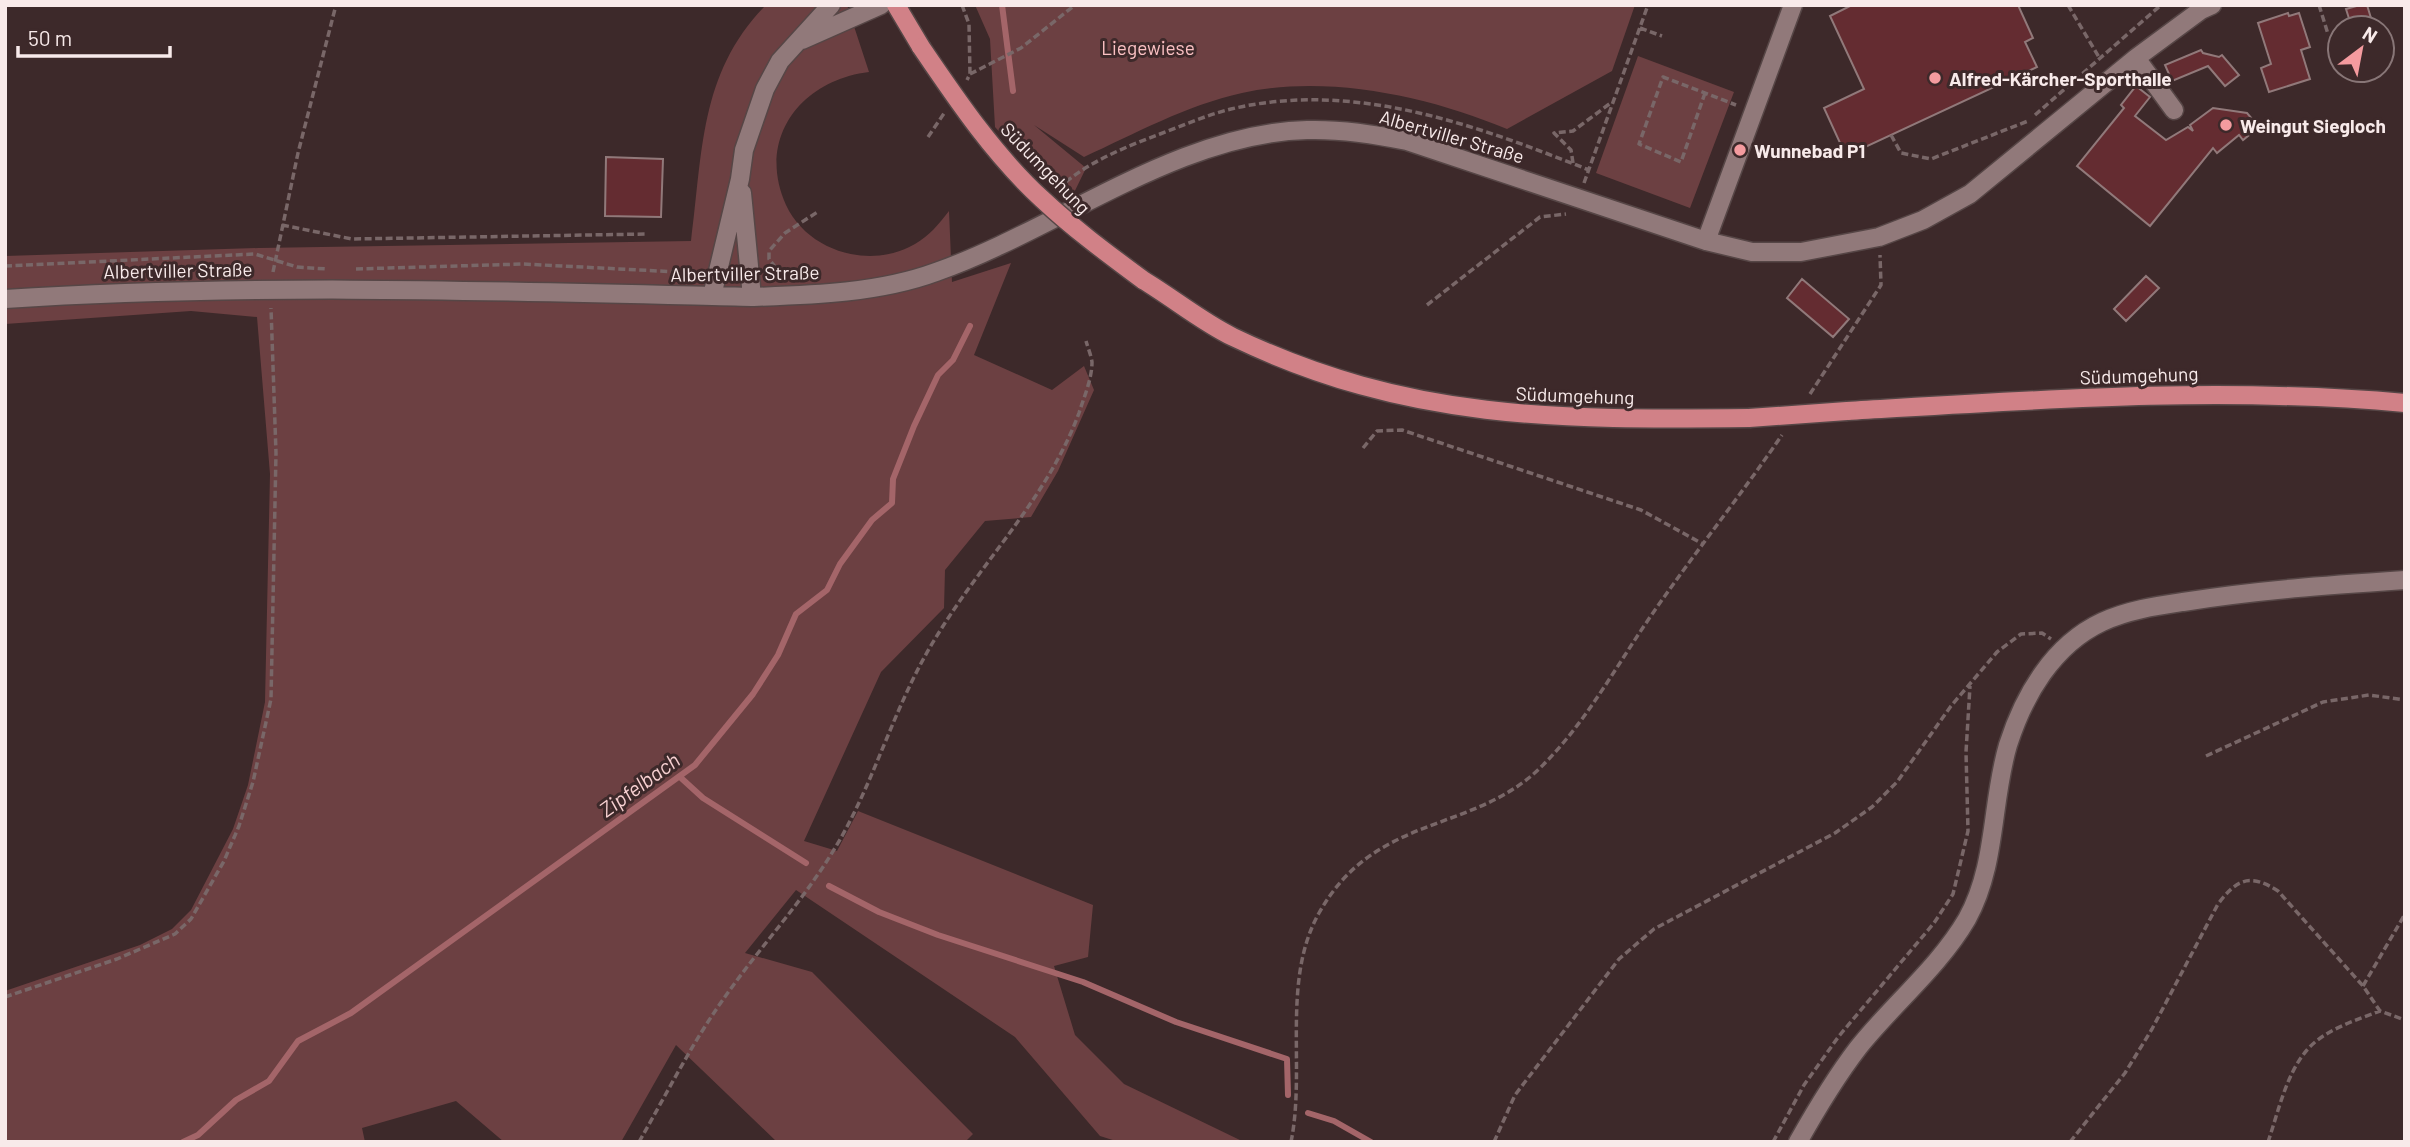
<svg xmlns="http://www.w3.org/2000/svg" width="2410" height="1147" viewBox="0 0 2410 1147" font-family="Barlow,sans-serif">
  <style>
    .green { fill: #6c4042 }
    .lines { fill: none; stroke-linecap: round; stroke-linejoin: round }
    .stream { stroke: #a46569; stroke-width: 6 }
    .building { fill: #642c31; stroke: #91797a; stroke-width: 2 }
    .minor-casing { stroke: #564646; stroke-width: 21 }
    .major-casing { stroke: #564646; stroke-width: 21 }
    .path { stroke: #796768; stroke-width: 3.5; stroke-dasharray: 7 3.5; stroke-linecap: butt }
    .minor { stroke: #91797a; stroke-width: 18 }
    .major { stroke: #d18187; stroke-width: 18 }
    .major-bridge-casing { stroke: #564646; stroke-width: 21; stroke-linecap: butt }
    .major-bridge { stroke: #d18187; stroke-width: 18 }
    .poi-dot { fill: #f49b9f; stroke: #3d292a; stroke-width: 2.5 }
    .labels { text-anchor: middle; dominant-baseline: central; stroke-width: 6; stroke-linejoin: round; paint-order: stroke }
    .park-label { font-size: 19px; fill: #fbc1c3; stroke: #3d292a }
    .poi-label { font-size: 19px; font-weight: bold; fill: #f8eaea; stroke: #3d292a; text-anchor: start }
    .street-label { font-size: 19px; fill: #f8eaea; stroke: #3d292a }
    .water-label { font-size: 21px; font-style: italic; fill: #f8d1d2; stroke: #3d292a }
  </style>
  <rect width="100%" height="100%" fill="#3d292a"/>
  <!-- green -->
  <path class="green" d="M766,5h81l22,67c-68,8 -113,67 -83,133 22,47 85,65 129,39 14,-8 24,-20 34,-33l3,71 59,-19 -37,92 78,35 32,-24 10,24 -36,81 -27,46 -46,4 -40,49 -1,38 -63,64 -77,169 33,10 21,-40 235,94 -5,52 -34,9 21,69 49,49 120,58h-125l-19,-6 -85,-99 -219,-147 -51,63 67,19 161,162 -8,8h-188l-101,-97 -55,97h-117l-48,-41 -94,27 3,14h-360v-151l135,-46 32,-16 19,-19 42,-81 15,-44 17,-83 5,-228 -13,-157 -66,-6 -186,13v-68l254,-8 432,-7c12,-89 8,-168 75,-236z
    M975,5h660l-23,66 -105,58c-79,-33 -180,-55 -265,-36 -55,12 -108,41 -158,64l-50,-32 52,43 -17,35 -31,-29 -43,-47 -5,-88z
    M1638,56l96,36 -44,116 -94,-35z"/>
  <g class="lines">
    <!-- stream -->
    <path class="stream" d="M1002,5l11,86
      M680,777l23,21 103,65
      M829,886l50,26 59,23 145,47 93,40 111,37 1,36
      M1308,1113l26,8 37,21
      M183,1142l15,-7 38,-35 33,-19 29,-40 53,-28 344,-248 58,-71 25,-39 18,-41 31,-24 13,-26 32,-44 20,-17 1,-24 21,-53 24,-51 15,-15 17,-34"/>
  </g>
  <!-- building -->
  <path class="building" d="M1852,5h166l15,33 -8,4 12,25 -191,89 -22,-48 40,-19 -34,-73z
    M2360,5h7l7,23h-22l-6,-19z
    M2288,13l1,3 10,-3 11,34 -9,3 9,29 -41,13 -8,-24 10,-4 -13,-41z
    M2201,50l2,3 16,4 3,-2 17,20 -14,11 -17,-20 -36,15 -7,-16z
    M2136,86l14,11 -15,19 31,24 22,-13 5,4 -3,-6 23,-17 34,5 12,14 -16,13 -4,-5 -22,18 -4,-5 -63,78 -73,-60 47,-58 -3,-3z
    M606,157l57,2 -2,58 -56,-1z
    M2146,276l13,12 -33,33 -12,-12z
    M1802,279l47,40 -16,18 -46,-39z"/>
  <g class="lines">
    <defs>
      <path id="minor" d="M802,40l79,-35
        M2136,58l38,52
        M742,193l10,104
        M1706,241l87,-236
        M712,296l28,-117 4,-29 21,-61 15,-28 51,-56
        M5,299c249,-16 498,-8 747,-2 61,-2 127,-4 184,-25 120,-42 242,-139 371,-142 34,-1 67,4 100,11l299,100 46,11h49l78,-15 44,-17 47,-26 166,-136 65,-48 11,-5
        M1798,1142c18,-32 37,-64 60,-94 34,-43 81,-81 109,-129 30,-54 24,-117 41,-174 16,-50 45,-100 94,-123 26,-12 54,-16 81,-20 74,-12 148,-17 222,-22"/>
      <path id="major" d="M896,5l25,42
        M1143,280c30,18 59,42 90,57 175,84 328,83 516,81
        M1847,411c186,-11 372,-25 558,-8"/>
    </defs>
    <!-- minor casing -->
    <use href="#minor" class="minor-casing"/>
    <!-- major casing -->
    <use href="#major" class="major-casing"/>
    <!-- path -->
    <path class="path" d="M962,5l7,19 1,50 -3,6
      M2068,5l32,54
      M2319,5l9,29
      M1640,28l22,8
      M970,74l51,-26 54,-43
      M1705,93l-24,69 -42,-18 24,-67 73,28
      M2035,115l126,-110
      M1891,135l10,18 30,6 97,-38
      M928,137l17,-25
      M1573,163l-2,-13 -17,-17 19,-2 39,-29
      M1584,183l64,-178
      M1058,189c27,-26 67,-42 102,-55 24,-9 47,-19 71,-25 123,-29 245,16 358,61
      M282,225l70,14 295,-5
      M5,266l250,-12 42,13 30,2
      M356,269l167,-5 175,9
      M273,272l25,-119 38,-148
      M782,276l-13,-17v-8l16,-18 34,-22
      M1427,305l113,-88 26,-3
      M1810,394l71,-109 -1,-30
      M1363,448l14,-17 25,-1 239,80 62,34
      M2206,756l117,-54 46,-7 36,5
      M2363,986l42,-72
      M5,997l112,-38 58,-25 16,-15 33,-58 15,-35 14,-44 18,-83 5,-246 -5,-145
      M639,1142c27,-47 52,-97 83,-141 36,-52 80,-98 113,-153 40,-66 59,-143 100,-209 46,-77 112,-140 144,-226 5,-16 13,-34 13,-51 -1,-7 -4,-14 -6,-21
      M1291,1142c15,-74 -10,-161 28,-229 56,-100 153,-79 221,-145 47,-46 77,-104 115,-158 41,-59 86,-115 127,-175
      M1494,1142l21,-47 104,-136 35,-30 181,-96 37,-26 25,-25 54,-76 46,-54 24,-18 21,-1 9,6
      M1773,1142l31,-57 35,-49 95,-113 19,-29 15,-63 -2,-79 4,-66
      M2070,1142l55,-69 27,-44 66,-125c19,-25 32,-31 60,-13l85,95 17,25
      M2268,1142c10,-29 18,-68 39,-92 17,-20 49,-30 73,-39l25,9"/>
    <!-- minor -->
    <use href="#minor" class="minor"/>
    <!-- major -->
    <use href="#major" class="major"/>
    <defs>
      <path id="major-bridge" d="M921,47c36,53 73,108 121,152 32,30 66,55 101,81
        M1749,418l98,-7"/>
    </defs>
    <!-- major-bridge casing -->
    <use href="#major-bridge" class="major-bridge-casing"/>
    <!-- major-bridge -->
    <use href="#major-bridge" class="major-bridge"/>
  </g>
  <!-- markers -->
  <g class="poi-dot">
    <circle cx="1935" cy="78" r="7"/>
    <circle cx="2226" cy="125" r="7"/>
    <circle cx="1740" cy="150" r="7"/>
  </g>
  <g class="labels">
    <!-- park labels -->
    <g class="park-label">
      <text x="1148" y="47">Liegewiese</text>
    </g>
    <!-- poi labels -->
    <g class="poi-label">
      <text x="1949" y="78">Alfred-Kärcher-Sporthalle</text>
      <text x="2240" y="125">Weingut Siegloch</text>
      <text x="1754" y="150">Wunnebad P1</text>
    </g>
    <!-- street labels -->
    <g class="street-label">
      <text transform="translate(1452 136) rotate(16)">Albertviller Straße</text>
      <text transform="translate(1046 168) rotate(46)">Südumgehung</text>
      <text transform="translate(178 270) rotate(-1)">Albertviller Straße</text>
      <text transform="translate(745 273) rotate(-1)">Albertviller Straße</text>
      <text transform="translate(2139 375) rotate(-2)">Südumgehung</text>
      <text transform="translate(1575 395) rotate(2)">Südumgehung</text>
    </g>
    <!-- water labels -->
    <g class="water-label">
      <text transform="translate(639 784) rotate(-36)">Zipfelbach</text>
    </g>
  </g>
  <!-- border -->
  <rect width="2410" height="1147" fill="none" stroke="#f8eaea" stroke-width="14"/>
  <!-- north arrow -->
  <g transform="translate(2361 49) rotate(32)"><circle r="33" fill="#3d292a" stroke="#887677" stroke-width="2"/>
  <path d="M0-5L12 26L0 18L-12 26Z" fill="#f49b9f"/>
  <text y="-10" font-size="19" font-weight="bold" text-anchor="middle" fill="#f8eaea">N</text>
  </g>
  <!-- scale -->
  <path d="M18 46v10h152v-10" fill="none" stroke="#f8eaea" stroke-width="3.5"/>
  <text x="28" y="46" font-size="21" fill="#f8eaea" stroke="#3d292a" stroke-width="5" paint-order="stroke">50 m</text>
</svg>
